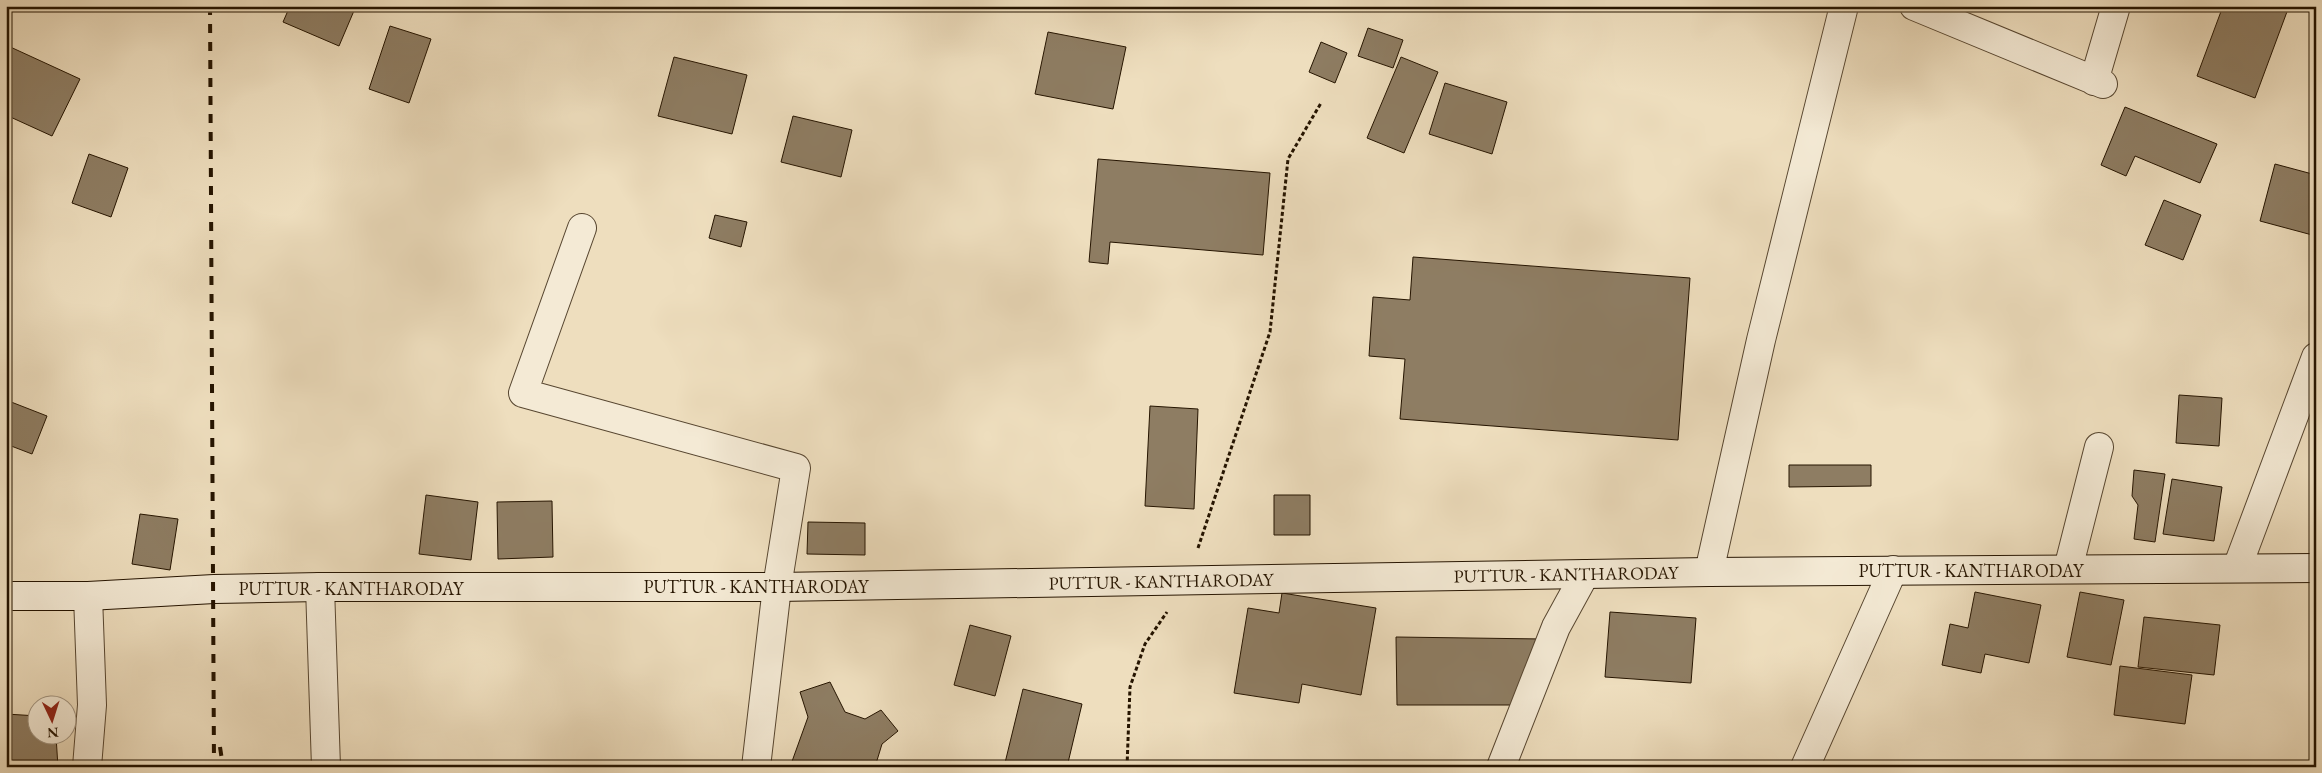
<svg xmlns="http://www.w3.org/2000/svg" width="2322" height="773" viewBox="0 0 2322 773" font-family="'EB Garamond',serif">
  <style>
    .building { fill: #8e7d63; stroke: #251400 }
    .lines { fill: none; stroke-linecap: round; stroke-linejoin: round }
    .minor-casing { stroke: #574630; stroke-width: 30 }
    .secondary-casing { stroke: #251400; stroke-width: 30 }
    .path { stroke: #251400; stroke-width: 3; stroke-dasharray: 4 2.5; stroke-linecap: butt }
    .minor { stroke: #f4ead5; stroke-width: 28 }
    .secondary { stroke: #f4ead5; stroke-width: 28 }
    .rail { stroke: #251400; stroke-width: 4; stroke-dasharray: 9 9; stroke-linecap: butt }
    .labels { text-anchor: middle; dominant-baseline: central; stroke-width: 4; stroke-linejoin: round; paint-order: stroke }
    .street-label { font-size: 18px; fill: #251400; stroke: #f4ead5 }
  </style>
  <rect width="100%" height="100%" fill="#eedebe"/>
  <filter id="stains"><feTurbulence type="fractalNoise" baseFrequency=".004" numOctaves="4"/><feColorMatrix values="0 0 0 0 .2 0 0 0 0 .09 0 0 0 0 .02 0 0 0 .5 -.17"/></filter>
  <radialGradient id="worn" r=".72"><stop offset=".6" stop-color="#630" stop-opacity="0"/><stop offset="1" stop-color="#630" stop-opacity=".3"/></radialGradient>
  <!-- building -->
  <path class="building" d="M290,6h66l-17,40 -56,-24z
    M2223,6h56l9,3 -33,89 -58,-22z
    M390,26l41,13 -22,64 -40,-14z
    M1368,28l35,12 -10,28 -35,-12z
    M1048,32l78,15 -13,62 -78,-15z
    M1321,42l26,11 -12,30 -26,-11z
    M6,45l74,34 -28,57 -46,-21z
    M674,57l73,18 -15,59 -74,-18z
    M1401,57l37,15 -34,81 -37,-15z
    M1445,83l62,19 -15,52 -63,-20z
    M2125,107l92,37 -17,39 -65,-27 -9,20 -25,-11z
    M793,116l59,14 -11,47 -60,-15z
    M89,154l39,14 -17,49 -39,-14z
    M1098,159l172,14 -7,82 -153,-13 -2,22 -19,-2z
    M2275,164l41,11v61l-56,-15z
    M2164,200l37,15 -18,45 -38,-15z
    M715,215l32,7 -6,25 -32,-9z
    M1413,257l277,21 -12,162 -278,-21 5,-60 -36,-3 4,-59 37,3z
    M2179,395l43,3 -3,48 -43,-3z
    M6,400l41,16 -15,38 -26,-10z
    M1150,406l48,3 -4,100 -49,-3z
    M1789,465h82v21l-82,1z
    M2134,470l31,4 -10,68 -21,-3 4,-34 -6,-9z
    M2172,479l50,8 -8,54 -51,-7z
    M426,495l52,7 -7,58 -52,-6z
    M1274,495h36v40h-36z
    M552,501l1,56 -55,2 -1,-57z
    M140,514l38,5 -8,51 -38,-6z
    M808,522l57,1v32l-58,-1z
    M1975,592l66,13 -12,58 -44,-9 -4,19 -39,-8 8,-41 18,4z
    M2080,592l44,8 -13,65 -44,-8z
    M1282,593l94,15 -15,87 -59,-11 -3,19 -65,-10 14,-85 31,5z
    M1610,612l86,6 -5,65 -86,-6z
    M2144,617l76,8 -6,50 -76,-8z
    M970,625l41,11 -16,60 -41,-11z
    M1396,637l147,2 -25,66h-121z
    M2120,666l72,9 -7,49 -71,-9z
    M830,682l15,30 20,7 16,-9 17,21 -16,13 -7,23h-85l18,-50 -8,-25z
    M1023,689l59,15 -15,63h-63z
    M6,714l32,2v20h18l2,31 -52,-2z"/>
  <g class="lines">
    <defs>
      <path id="minor" d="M1914,6l189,78
        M2094,81l22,-75
        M582,228l-59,165 273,75 -19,119 -21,180
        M2237,568l79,-211
        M2068,569l31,-122
        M1709,572l52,-232 83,-334
        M320,587l6,180
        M87,767l5,-62 -4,-109
        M1501,767l55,-140 29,-53
        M1805,767l88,-197"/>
      <path id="secondary" d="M6,596h82l126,-7 106,-2h457l932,-15 607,-4"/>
    </defs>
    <!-- minor casing -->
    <use href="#minor" class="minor-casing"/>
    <!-- secondary casing -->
    <use href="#secondary" class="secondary-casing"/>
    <!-- path -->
    <path class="path" d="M1198,548l72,-216 18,-173 33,-56
      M1127,767l3,-80 15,-43 22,-32"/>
    <!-- minor -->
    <use href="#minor" class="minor"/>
    <!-- secondary -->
    <use href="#secondary" class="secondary"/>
    <!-- rail -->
    <path class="rail" d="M210,6l4,761
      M220,747l3,20"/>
  </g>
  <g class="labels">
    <!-- street labels -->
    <g class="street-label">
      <text x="1971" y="570">PUTTUR - KANTHARODAY</text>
      <text transform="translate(1566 574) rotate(-1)">PUTTUR - KANTHARODAY</text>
      <text transform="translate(1161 581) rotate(-1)">PUTTUR - KANTHARODAY</text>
      <text x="756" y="586">PUTTUR - KANTHARODAY</text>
      <text x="351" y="588">PUTTUR - KANTHARODAY</text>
    </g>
  </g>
  <!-- margin -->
  <rect width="2322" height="773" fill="none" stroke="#eedebe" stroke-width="25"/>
  <rect x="8" y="8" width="2307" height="758" fill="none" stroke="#251400" stroke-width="2.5"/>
  <rect x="12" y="12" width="2297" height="748" fill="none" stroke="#251400"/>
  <!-- north arrow -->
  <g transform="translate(52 720) rotate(176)"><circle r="24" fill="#f4ead5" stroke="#a19480"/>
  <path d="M0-4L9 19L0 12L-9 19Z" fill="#8f2418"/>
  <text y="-8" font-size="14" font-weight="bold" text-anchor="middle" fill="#251400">N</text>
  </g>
  <rect width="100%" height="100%" filter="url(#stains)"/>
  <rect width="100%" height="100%" fill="url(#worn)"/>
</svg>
